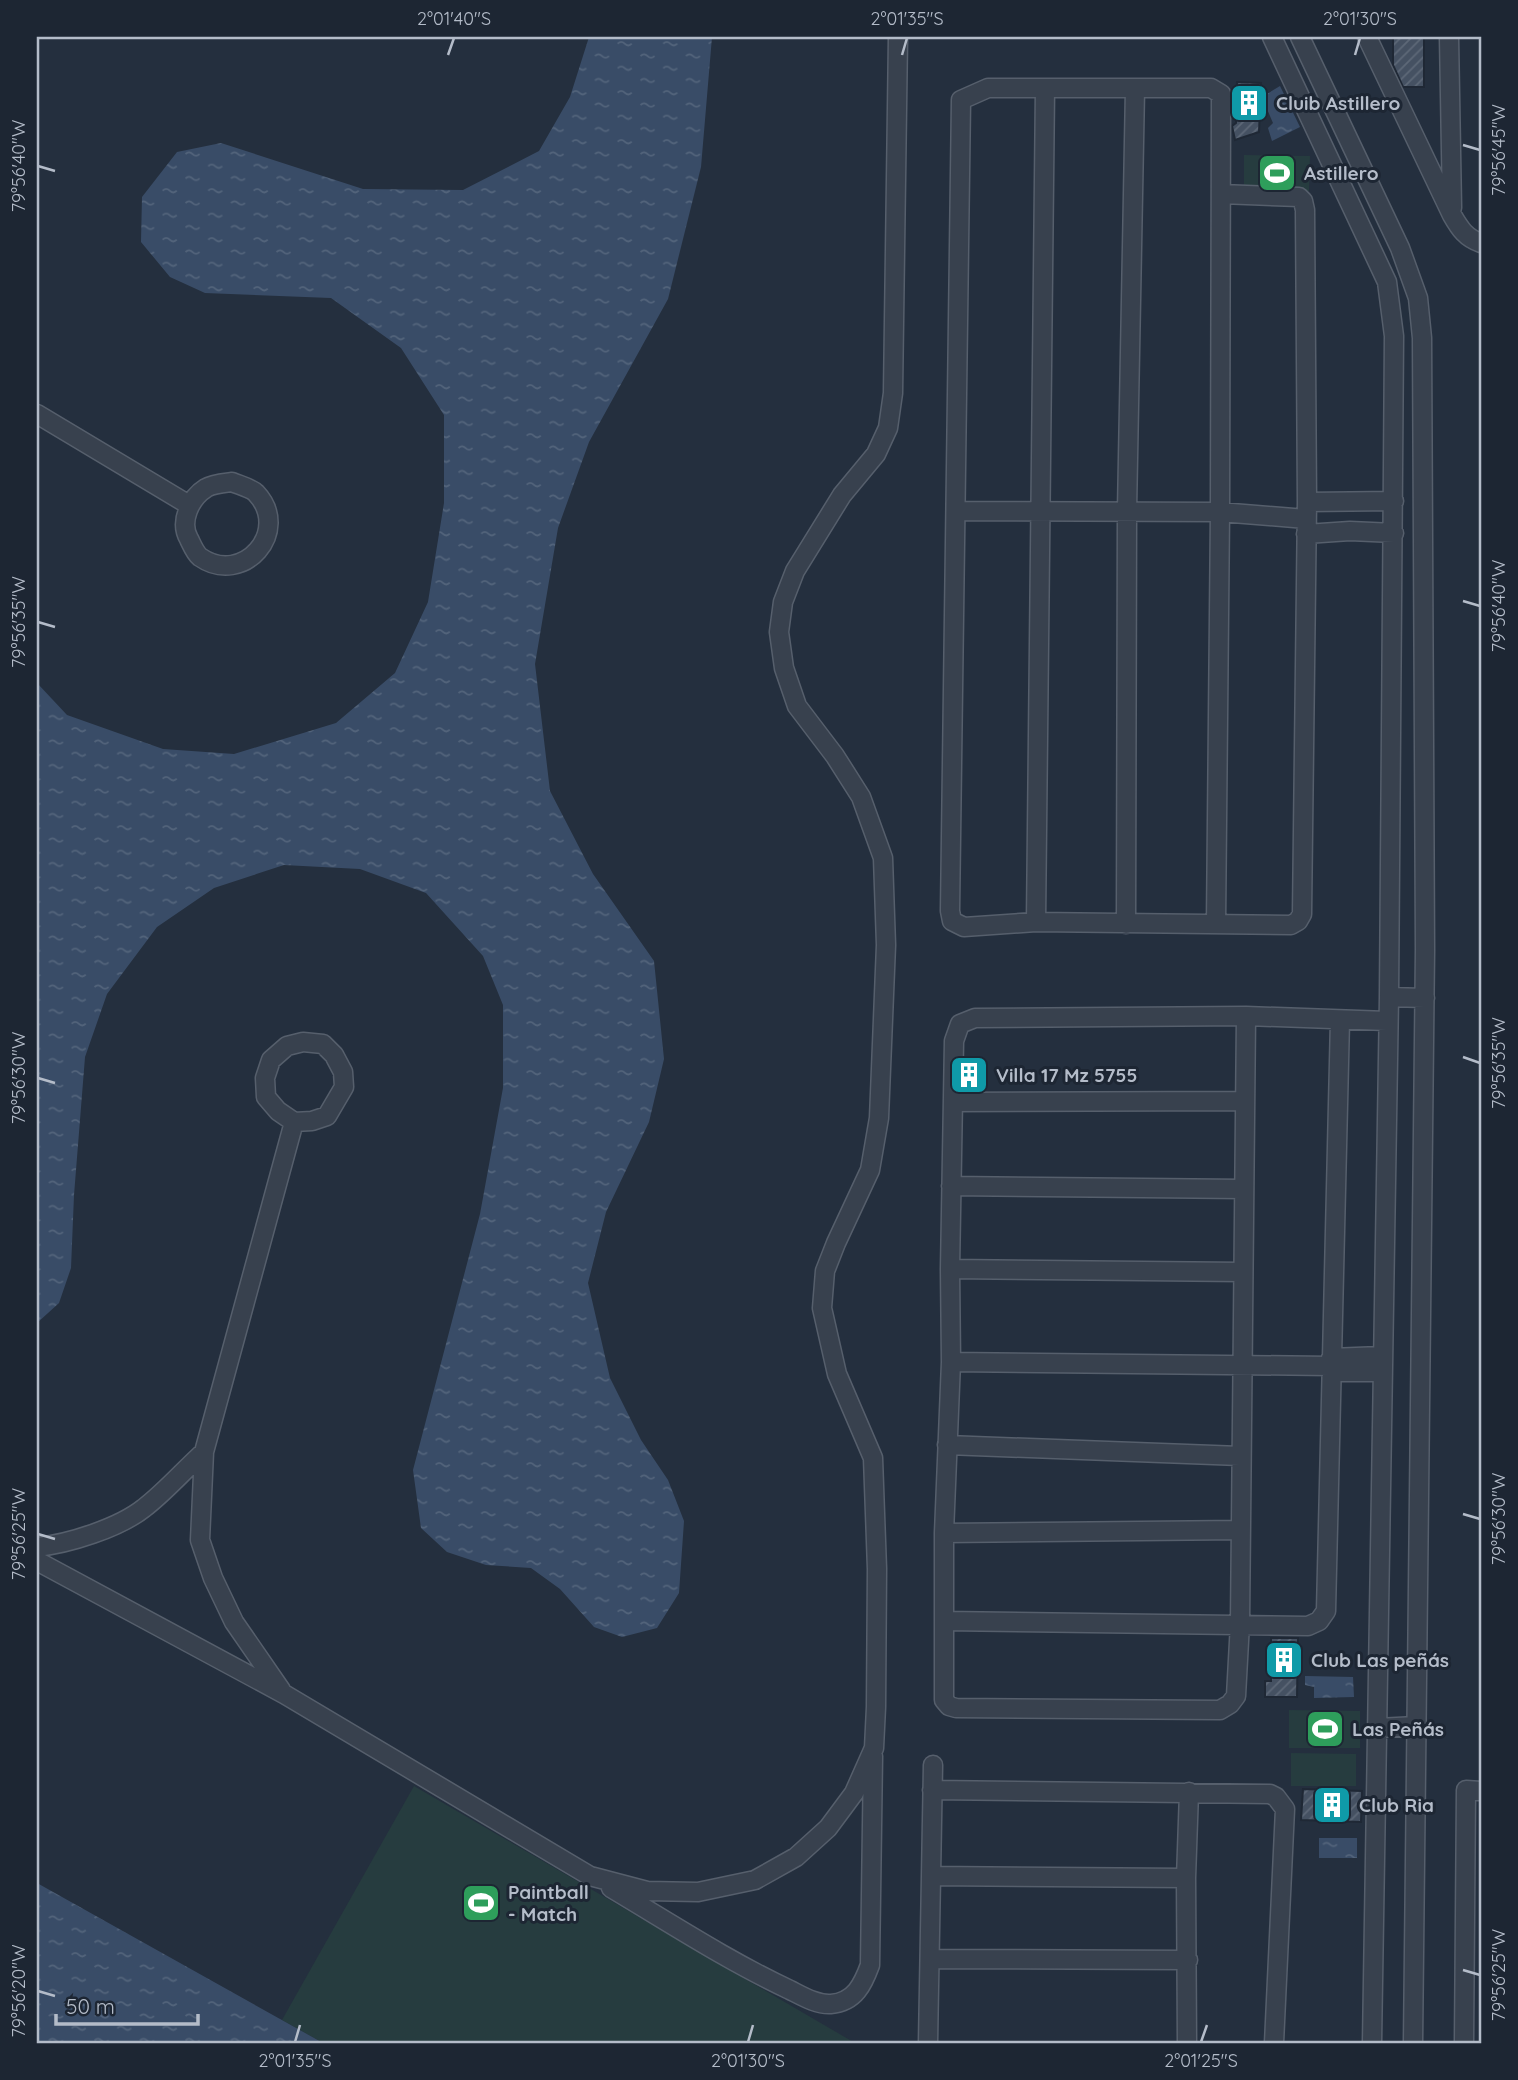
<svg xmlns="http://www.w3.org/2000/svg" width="1518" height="2080" viewBox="0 0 1518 2080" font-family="Quicksand,sans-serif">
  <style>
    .pitch { fill: #263c3f }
    .water { fill: url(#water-ripples) }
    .building { fill: url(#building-hatch); stroke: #1f2835; stroke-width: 2 }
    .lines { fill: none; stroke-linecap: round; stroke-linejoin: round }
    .street-casing { stroke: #565f6c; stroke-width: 21 }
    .street { stroke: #38414e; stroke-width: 18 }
    .ticks { fill: none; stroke: #b4bcc9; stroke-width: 2.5 }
    .labels { text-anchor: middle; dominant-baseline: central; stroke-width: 6; stroke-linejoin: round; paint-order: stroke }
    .poi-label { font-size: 19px; font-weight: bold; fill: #b4bcc9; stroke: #1d2633; text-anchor: start }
    .neatline { fill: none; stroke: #b4bcc9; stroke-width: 2.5 }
    .ticks-label { font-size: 18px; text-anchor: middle; fill: #b4bcc9 }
  </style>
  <defs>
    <pattern id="water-ripples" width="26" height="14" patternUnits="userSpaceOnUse" patternTransform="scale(1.75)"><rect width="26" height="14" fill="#394c67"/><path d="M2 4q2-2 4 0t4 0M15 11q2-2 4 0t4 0" fill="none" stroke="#53647b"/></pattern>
    <pattern id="building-hatch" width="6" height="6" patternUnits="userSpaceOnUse" patternTransform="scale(1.75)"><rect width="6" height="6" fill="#455162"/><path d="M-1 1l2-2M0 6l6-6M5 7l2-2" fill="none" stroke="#5d6877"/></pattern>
  </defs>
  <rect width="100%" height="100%" fill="#242f3e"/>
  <!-- pitch -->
  <path class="pitch" d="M1244,155l66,1 -1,35h-65z
    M1289,1710l71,1v37h-71z
    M1291,1753l65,1v32h-65z
    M414,1786l441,257h-532l-41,-23z"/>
  <!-- water -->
  <path class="water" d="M589,37h123l-11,130 -33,132 -79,143 -31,86 -23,136 15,127 43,83 61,87 10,98 -15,63 -43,90 -18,71 22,95 31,62 27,40 16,41 -5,72 -22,35 -35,9 -28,-10 -34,-38 -29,-21 -45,-3 -39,-13 -26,-24 -8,-58 67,-256 23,-126v-83l-20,-49 -57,-63 -66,-24 -76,-4 -70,23 -57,39 -50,67 -22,63 -11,138 -3,73 -12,35 -22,20v-640l30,32 96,34 71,5 102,-31 59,-50 33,-71 16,-99v-88l-43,-67 -70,-50 -126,-5 -35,-16 -29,-35 1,-45 35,-45 44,-9 142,46 100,1 76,-39 31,-54z
    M1280,86l20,41 -28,14 -4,-13 5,-5 -11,-26z
    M1305,1676l48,1 1,20 -40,1v-11l-9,-2z
    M1319,1838h38v20h-38z
    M37,1883l286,160h-286z"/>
  <!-- building -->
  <path class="building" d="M1393,37h31v50h-21l-10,-22z
    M1237,82l24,1 -2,49 -24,8 -3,-14 4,-3z
    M965,1062h20l-1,27h-19z
    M1271,1638h27l-1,59h-32v-16h6z
    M1303,1789l59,2 -1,31 -60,-2z"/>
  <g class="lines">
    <defs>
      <path id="street" d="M1272,37l115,245 7,54 -5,661 -17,1046
        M1300,37l100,211 18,50 4,40 3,612 -12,1093
        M1367,37l85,178c8,14 14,23 29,28
        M1449,37l3,171
        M37,414l152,91
        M232,482c7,3 19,6 24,11 36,38 -13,94 -56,64 -5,-4 -8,-12 -11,-18 -10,-17 1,-41 17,-51 6,-4 18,-5 26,-6z
        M1307,502l87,-1
        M957,511l263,1 86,7
        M1306,534l44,-3 44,2
        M1036,922l9,-834
        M1126,924l1,-413 8,-422
        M1216,924l4,-412 1,-418 -10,-6h-223l-27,12 -11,811 2,10 12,6 72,-5 255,3 7,-4 4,-7 5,-412 -2,-292 -2,-9 -4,-4 -78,-3
        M1389,997l36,1
        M1246,1016l-6,607 -4,73 -6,8 -10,6 -264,-2 -7,-2 -5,-6v-167l7,-171 -1,-93 4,-228 6,-17 15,-6 271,-2 141,5
        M303,1042l20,2 11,11 9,17 1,15 -17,29 -15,5 -18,1 -16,-11 -12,-14 -1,-19 6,-18 16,-14z
        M953,1102l292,-1
        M951,1186l293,3
        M950,1269l293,3
        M1331,1358l50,-2
        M951,1362l380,4
        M1331,1372h51
        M947,1445l293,11
        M944,1533l296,-3
        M37,1547c31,-3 82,-19 107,-39 21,-16 40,-38 60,-56
        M37,1561l247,133 306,182 57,15 51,1 57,-12 41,-23 32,-29 26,-35 20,-45 2,-41 1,-138 -4,-111 -36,-84 -15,-66 3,-37 11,-28 34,-73 9,-52 7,-173 -3,-87 -22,-61 -26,-41 -38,-50 -13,-38 -5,-36 4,-30 12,-31 47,-76 34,-41 12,-26 5,-35 5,-356
        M944,1621l364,5 11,-5 7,-10 14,-591
        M281,1690l-47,-68 -21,-44 -13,-38 4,-88 90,-330
        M1378,1728l38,-2
        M932,1790l338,4 6,3 9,12 -11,234
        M931,1876l255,2
        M611,1888c59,35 117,73 179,102 12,6 27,15 41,14 24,-2 32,-20 39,-39l3,-209
        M930,1959l258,1
        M928,2043l5,-278
        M1187,2043l-1,-165 3,-86
        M1464,2043l2,-253 15,1"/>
    </defs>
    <!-- street casing -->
    <use href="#street" class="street-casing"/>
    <!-- street -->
    <use href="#street" class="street"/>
  </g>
  <!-- ticks -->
  <path class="ticks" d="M448,55l6,-17M902,55l5,-17M1355,55l5,-17M1463,145l17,5M38,166l17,5M1463,601l17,5M38,622l17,5M1463,1057l17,6M38,1078l17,5M1463,1514l17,5M38,1534l17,5M1463,1970l17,5M38,1991l17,5M295,2042l5,-17M748,2042l5,-17M1201,2042l6,-17"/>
  <!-- icons -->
  <defs>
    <symbol id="building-square" viewBox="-11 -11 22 22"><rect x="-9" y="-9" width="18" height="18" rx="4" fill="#0f9aa8" stroke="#1d2633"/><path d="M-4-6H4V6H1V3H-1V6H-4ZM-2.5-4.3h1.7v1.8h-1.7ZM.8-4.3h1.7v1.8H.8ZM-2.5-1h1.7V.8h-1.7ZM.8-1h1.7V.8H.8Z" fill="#fff"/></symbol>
    <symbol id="stadium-square" viewBox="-11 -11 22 22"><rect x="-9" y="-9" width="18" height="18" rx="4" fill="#2e9e5b" stroke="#1d2633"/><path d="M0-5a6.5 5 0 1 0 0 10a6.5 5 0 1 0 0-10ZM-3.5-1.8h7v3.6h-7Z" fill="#fff"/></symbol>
  </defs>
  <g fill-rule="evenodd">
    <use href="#building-square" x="1227" y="81" width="44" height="44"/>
    <use href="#stadium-square" x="1255" y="151" width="44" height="44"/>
    <use href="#building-square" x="947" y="1053" width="44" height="44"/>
    <use href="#building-square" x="1262" y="1638" width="44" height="44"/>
    <use href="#stadium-square" x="1303" y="1707" width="44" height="44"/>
    <use href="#building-square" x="1310" y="1783" width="44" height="44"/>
    <use href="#stadium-square" x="459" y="1881" width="44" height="44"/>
  </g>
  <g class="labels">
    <!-- poi labels -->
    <g class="poi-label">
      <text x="1276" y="103">Cluib Astillero</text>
      <text x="1304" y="173">Astillero</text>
      <text x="996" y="1075">Villa 17 Mz 5755</text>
      <text x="1311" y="1660">Club Las peñás</text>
      <text x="1352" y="1729">Las Peñás</text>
      <text x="1359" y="1805">Club Ria</text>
      <text x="508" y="1892">Paintball<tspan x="508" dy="22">- Match</tspan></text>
    </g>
  </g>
  <!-- border -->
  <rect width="1518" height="2080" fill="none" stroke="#1d2633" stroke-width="77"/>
  <!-- scale -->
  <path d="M56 2014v10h142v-10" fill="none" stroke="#b4bcc9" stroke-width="3.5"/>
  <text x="66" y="2014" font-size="21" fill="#b4bcc9" stroke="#1d2633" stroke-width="5" paint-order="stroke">50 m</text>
  <rect x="38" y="38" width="1442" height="2004" class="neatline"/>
  <g class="ticks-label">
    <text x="454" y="25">2°01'40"S</text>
    <text x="907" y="25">2°01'35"S</text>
    <text x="1360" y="25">2°01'30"S</text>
    <text transform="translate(1499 150) rotate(-90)" y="6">79°56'45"W</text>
    <text transform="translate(19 166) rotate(-90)" y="6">79°56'40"W</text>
    <text transform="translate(1499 606) rotate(-90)" y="6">79°56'40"W</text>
    <text transform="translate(19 622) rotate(-90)" y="6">79°56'35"W</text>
    <text transform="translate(1499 1063) rotate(-90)" y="6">79°56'35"W</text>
    <text transform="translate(19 1078) rotate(-90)" y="6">79°56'30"W</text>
    <text transform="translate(1499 1519) rotate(-90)" y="6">79°56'30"W</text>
    <text transform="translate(19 1534) rotate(-90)" y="6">79°56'25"W</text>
    <text transform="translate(1499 1975) rotate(-90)" y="6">79°56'25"W</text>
    <text transform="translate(19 1991) rotate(-90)" y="6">79°56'20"W</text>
    <text x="295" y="2067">2°01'35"S</text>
    <text x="748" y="2067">2°01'30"S</text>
    <text x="1201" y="2067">2°01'25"S</text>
  </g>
</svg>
